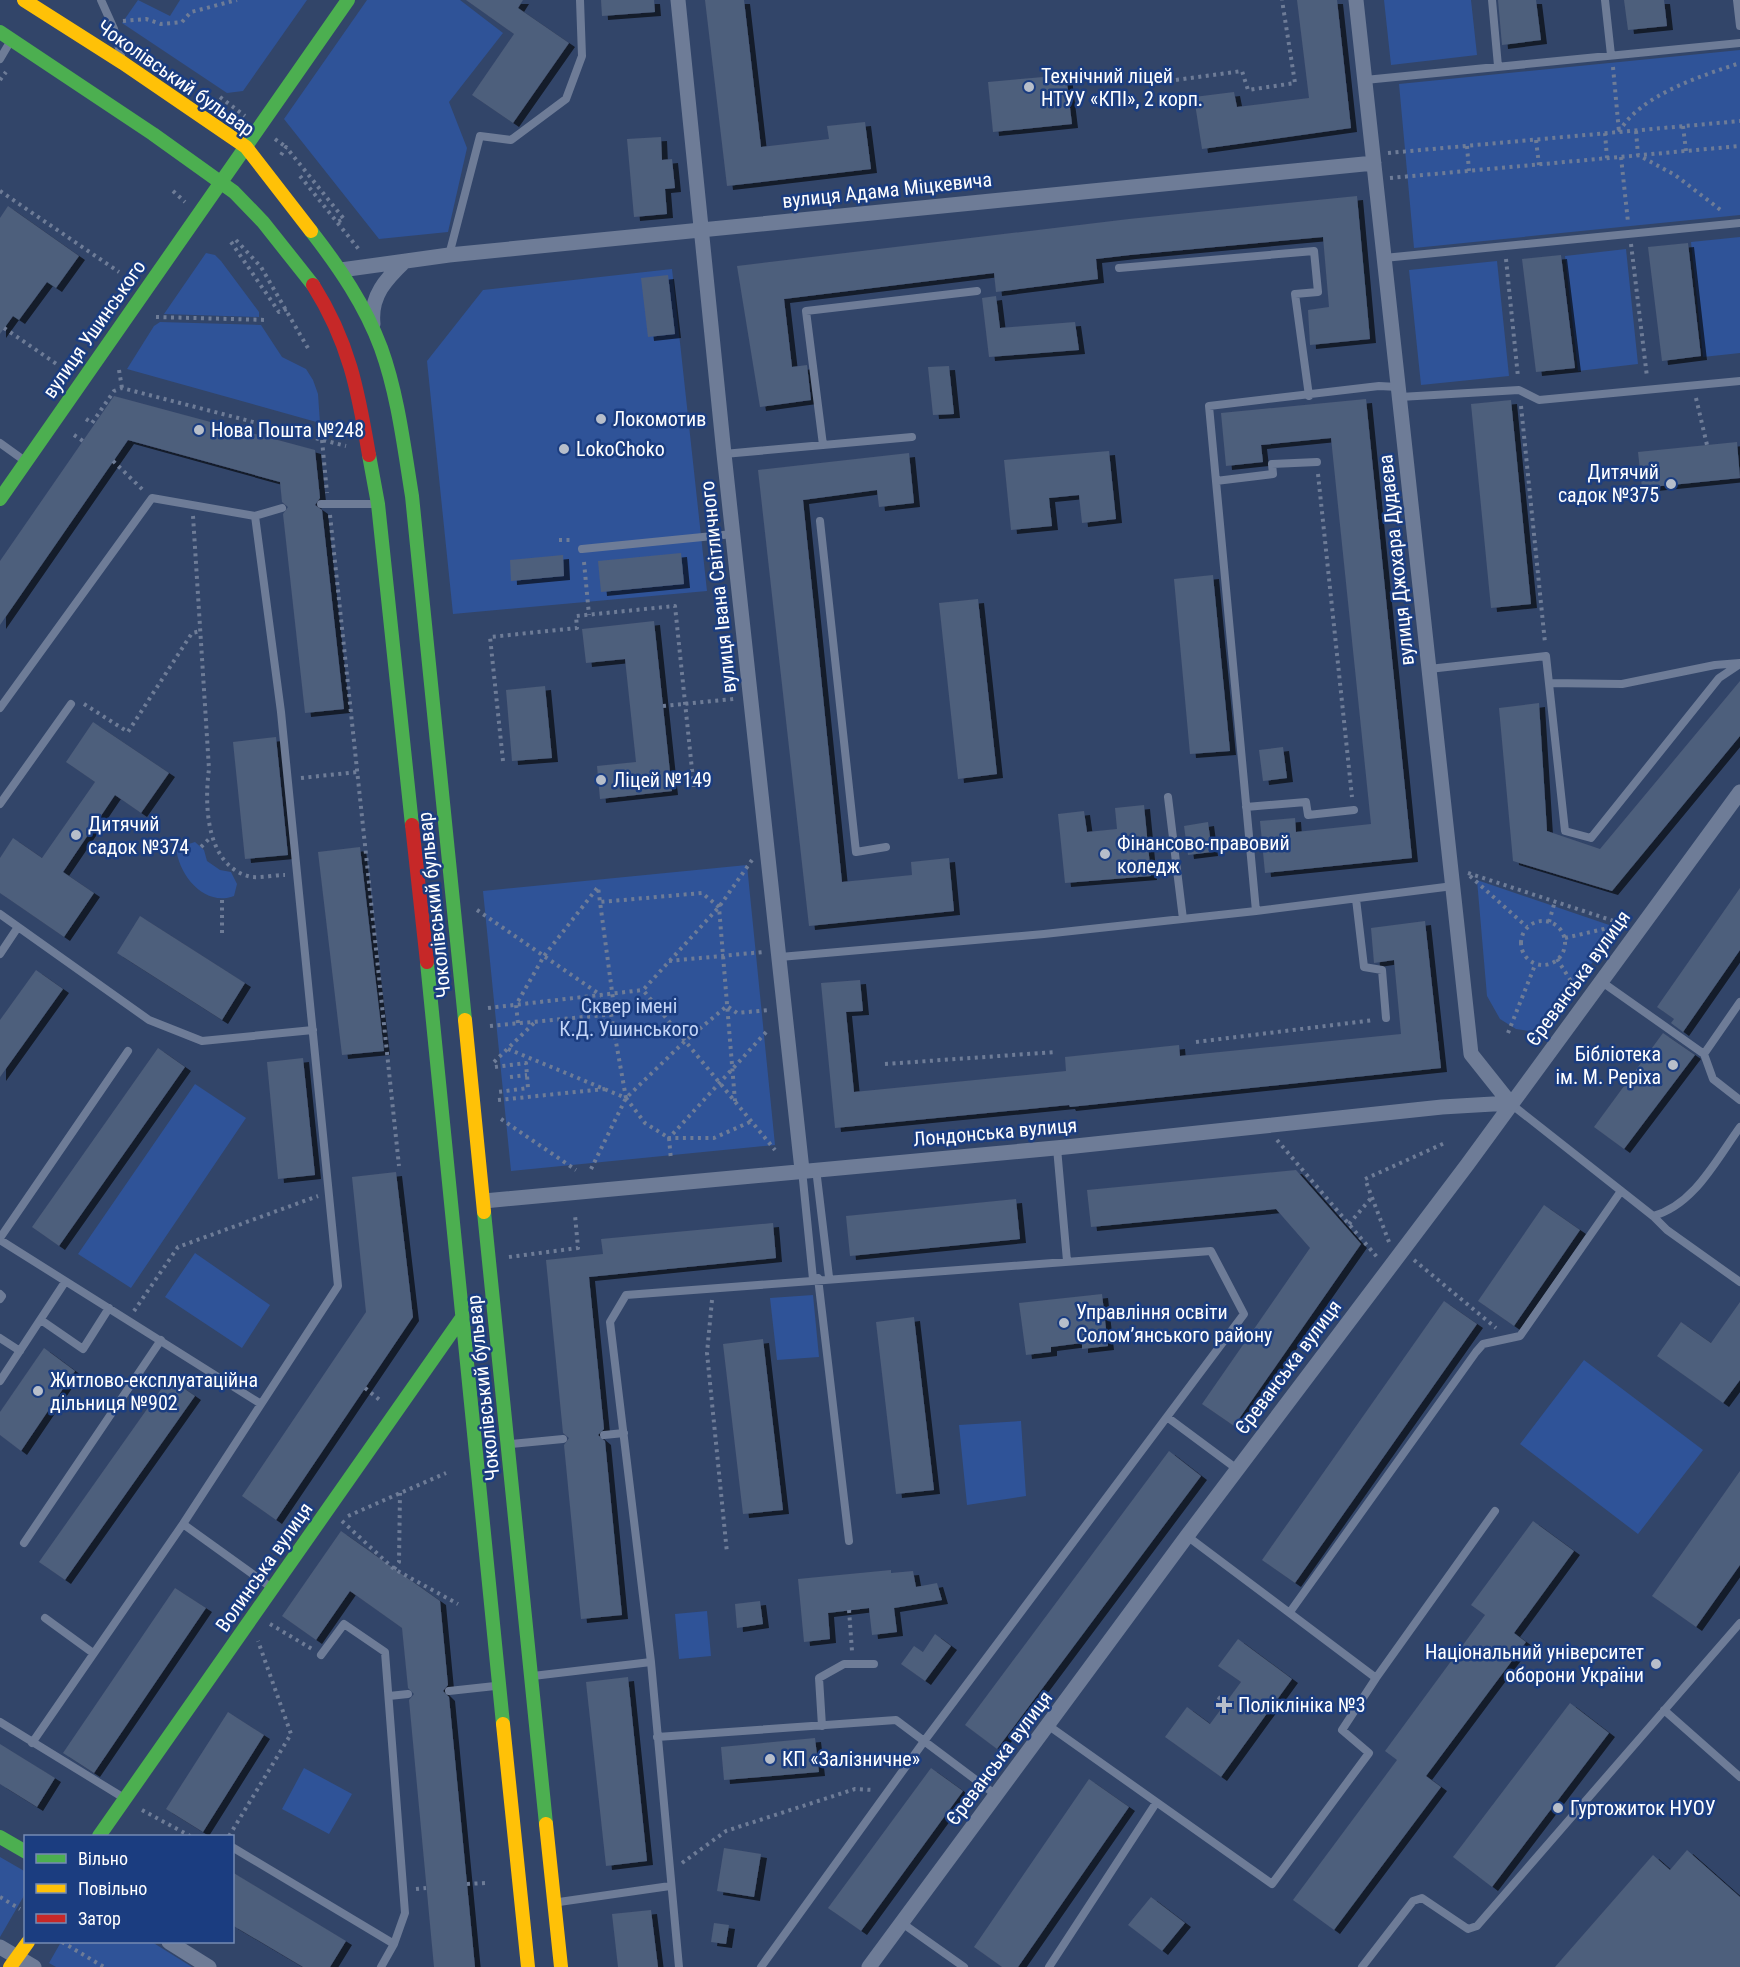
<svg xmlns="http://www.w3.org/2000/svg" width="1740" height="1967" viewBox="0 0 1740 1967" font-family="'Roboto Condensed',sans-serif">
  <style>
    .green { fill: #2f5398 }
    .building { fill: #4e5e7b; filter: url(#shadow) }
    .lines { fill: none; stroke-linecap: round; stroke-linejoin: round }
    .path { stroke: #6e7c97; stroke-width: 4; stroke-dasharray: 3 4.5; stroke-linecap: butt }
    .lane { stroke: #6e7c97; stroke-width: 8 }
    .street { stroke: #6e7c97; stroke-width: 15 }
    .fast { stroke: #4caf50; stroke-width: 14 }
    .slow { stroke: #ffc107; stroke-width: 14 }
    .jam { stroke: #c62828; stroke-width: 14 }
    .poi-dot { fill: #b7beca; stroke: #1b3d80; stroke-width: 2 }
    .labels { text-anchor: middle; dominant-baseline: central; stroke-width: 5; stroke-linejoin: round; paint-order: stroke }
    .poi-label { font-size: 20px; fill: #fff; stroke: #1b3d80; text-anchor: start }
    .street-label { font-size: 20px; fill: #fff; stroke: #1b3d80 }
    .park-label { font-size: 20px; fill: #c3d5f7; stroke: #1b3d80 }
  </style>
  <defs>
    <filter id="shadow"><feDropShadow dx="6" dy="4" stdDeviation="0" flood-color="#0009"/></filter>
  </defs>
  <rect width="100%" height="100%" fill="#324569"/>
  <!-- green -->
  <path class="green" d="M138,0l32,16 10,-16h127l-64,91 -16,2 -105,-70z
    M367,0h93l43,33 -54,69 18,46 -19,84 -69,7 -95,-120z
    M1384,0h87l6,55 -86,10z
    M1740,50v165l-326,33 -15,-164z
    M1740,237v116l-37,4 -12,-115z
    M1626,249l12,115 -60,7 -13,-115z
    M206,253l9,2 6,6 38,51v5l-95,-3z
    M1497,261l12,115 -88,9 -12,-115z
    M672,269l35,322 -254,23 -26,-253 56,-71z
    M160,322l101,3 21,32 24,12 7,11 5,14 2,29 -193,-54 27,-43z
    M195,842l9,8 3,11 13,9 11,2 6,12 -3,12c-29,11 -55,-20 -58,-48z
    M747,865l28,280 -264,26 -28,-280z
    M1477,880l141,48 -69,93 -19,10 -14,-2 -16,-10 -13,-23z
    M195,1084l51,34 -115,170 -53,-34z
    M195,1253l75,52 -28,43 -77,-51z
    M813,1295l6,62 -42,3 -7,-62z
    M1584,1360l119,90 -65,84 -118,-90z
    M1021,1421l5,75 -59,9 -8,-80z
    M707,1611l4,45 -32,3 -4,-45z
    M304,1768l48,26 -23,40 -47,-25z
    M0,1857l26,15 -1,22 -25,43z
    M61,1942h91l40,25h-136l-7,-4z"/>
  <!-- building -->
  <path class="building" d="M466,0h57l-5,8 51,35 -56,80 -41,-28 42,-61z
    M601,0h53l1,12 -53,4z
    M705,0h39l17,147 68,-8 -2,-13 38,-4 6,47 -144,17z
    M1297,0h40l14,128 -149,21 -8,-52 40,-5 3,15 72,-9z
    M1498,0h38l5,40 -39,5z
    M1624,0h40l3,26 -39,4z
    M1066,75l6,49 -79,8 -5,-50z
    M661,137l1,23 10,-1 3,29 -10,1 2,25 -33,3 -7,-78z
    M1357,196l13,143 -60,6 -2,-35 21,-3 -6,-70 -193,18 -34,4 2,20 -102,13 -2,-19 -210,26 8,68 15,-2 4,35 -51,7 -23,-141 392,-47z
    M8,206l71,50 -23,32 -9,-6 -28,38 -6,-4 -13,18v-116z
    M1688,243l13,113 -39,5 -14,-114z
    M1561,255l14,113 -39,4 -14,-113z
    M668,275l7,59 -27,3 -7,-59z
    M996,296l4,32 75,-6 4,28 -90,7 -7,-59z
    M949,366l5,48 -21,1 -5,-48z
    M114,396l201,54 5,48 -5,7 7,5 22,199 -39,4 -22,-199 5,-7 -6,-5 -2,-20 -152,-42 -128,185v-64z
    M1366,399l46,459 -147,15 -5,-52 35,-3 1,14 75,-8 -40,-386 -70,7 2,17 -37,4 -5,-53z
    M1511,400l20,204 -40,4 -20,-204z
    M1737,442l3,36 -98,10 -4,-36z
    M1109,451l7,68 -34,4 -3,-28 -30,3 3,28 -41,4 -7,-70z
    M909,453l5,50 -35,4 -2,-17 -74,10 39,382 70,-7 -1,-13 38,-4 5,53 -145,15 -51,-456z
    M681,553l3,31 -83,8 -3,-31z
    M563,555l1,21 -53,5 -1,-21z
    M1213,575l17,176 -40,3 -16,-175z
    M978,599l19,175 -39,5 -19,-176z
    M654,621l18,170 -72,8 -3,-33 39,-4 -11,-103 -39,4 -4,-34z
    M1740,681v55l-128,155 -99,-30 -14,-153 40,-5 8,128 53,18z
    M545,686l7,72 -40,3 -6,-71z
    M93,722l76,51 -28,40 -26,-18 -52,77 31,21 -30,44 -64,-44v-35l13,-20 29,20 53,-76 -29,-20z
    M276,737l12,118 -43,4 -12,-117z
    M1283,747l4,31 -24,3 -4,-31z
    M1144,805l7,71 -86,7 -7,-69 26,-3 3,21 30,-3 -2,-21z
    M1208,822l4,30 -24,3 -4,-29z
    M360,847l24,204 -42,4 -24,-203z
    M1740,888v62l-57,82 -12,-9 3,-4 -17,-12z
    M140,916l105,67 -23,37 -105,-67z
    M1425,921l16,147 -371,39 -1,-2 -234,23 -14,-145 39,-3 3,31 -17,1 8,80 212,-21 -1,-14 114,-12 1,11 221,-22 -7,-74 -20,3 -3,-35z
    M36,970l27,19 -63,88v-57z
    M1663,1033l32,22 -71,94 -30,-22z
    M158,1048l27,19 -126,179 -27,-19z
    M303,1058l12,117 -37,4 -11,-117z
    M1296,1170l65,74 -127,182 -32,-22 108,-156 -34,-39 -185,18 -4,-37z
    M396,1172l17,145 -137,203 -34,-24 124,-184 -14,-135z
    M1016,1199l4,40 -170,17 -4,-40z
    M1544,1205l36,25 -66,96 -36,-25z
    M773,1223l3,35 -187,19 15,152 -6,6 7,6 17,174 -41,4 -17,-174 5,-7 -6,-5 -17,-173 57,-6 -2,-15z
    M1102,1294l6,52 -26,3v-6l-31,4v5l-25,3 -7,-52z
    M1444,1301l33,23 -182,259 -33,-23z
    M1740,1302v78l-17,23 -66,-47 24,-34 30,21z
    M914,1317l20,173 -38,4 -20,-172z
    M763,1339l20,171 -40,4 -20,-170z
    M44,1348l31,23 -54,80 -21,-16v-23z
    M169,1378l26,18 -130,184 -26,-18z
    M1169,1451l32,25 -204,273 -32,-24z
    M1740,1471v94l-44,62 -44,-31z
    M1533,1521l41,30 -60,82 12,9 -100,134 15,11 -107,143 -41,-30 104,-140 -12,-9 100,-136 -14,-10z
    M341,1531l99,70 8,84 -5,6 6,6 26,270h-41l-25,-267 5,-6 -6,-6 -6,-60 -52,-37 -34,49 -34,-24z
    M891,1570v3l22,-2 3,16 21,-4 5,17 -48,8 3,24 -25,3 -3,-27 -41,5 2,26 -26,3 -6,-63z
    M175,1588l31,20 -112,165 -31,-20z
    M760,1601l3,23 -26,4 -2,-24z
    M935,1634l16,12 -26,35 -24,-17 13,-18 9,6z
    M1238,1639l54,40 -71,98 -56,-40 22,-30 23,17 31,-42 -23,-16z
    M628,1677l19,184 -41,5 -20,-184z
    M1570,1703l39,30 -117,154 -39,-30z
    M228,1712l36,23 -61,97 -37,-23z
    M815,1738l4,34 -95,8 -3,-33z
    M0,1744l55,34 -18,29 -37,-23z
    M931,1768l32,23 -102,140 -33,-23z
    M1089,1779l40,28 -111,160h-16l-28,-20z
    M724,1848l37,6 -7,43 -37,-6z
    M1687,1850l53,47v70h-185l98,-112 17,15z
    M232,1872l114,69 -16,26h-27l-71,-42z
    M1151,1897l34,26 -23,28 -34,-26z
    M651,1910l7,57h-40l-6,-53z
    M714,1923l15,2 -3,19 -15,-2z"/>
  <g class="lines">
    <!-- path -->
    <path class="path" d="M123,21l23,-2 15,5 21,-2 9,-10 46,-12
      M1613,67l6,65
      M0,80l6,-8
      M1176,80l66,-9 6,19 47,-7 -13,-83
      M220,97l25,19
      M1683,126l3,25
      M1636,131l2,24 37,20 47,36
      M1619,132c21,-37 82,-56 121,-69
      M1605,133l2,25
      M275,139l11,8
      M1536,140l3,25
      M1467,146l2,25
      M1388,153l352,-32
      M281,155l5,-8 58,72 -7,3
      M1621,157l7,65
      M300,176l61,76
      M1390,178l350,-32
      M0,191l119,81
      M173,191l12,11
      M236,240l25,27 48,83
      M231,242l48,70 8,-3
      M1631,244l16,133
      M1506,259l12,118
      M156,317l112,3
      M4,328l54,37
      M119,370l3,18
      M1696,398l11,47
      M1521,406l24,237
      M86,419l6,4 22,-32 8,-3 224,58
      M74,435l9,6
      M322,440l5,53
      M113,461l30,29
      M1318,474l34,323
      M330,515l69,651
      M193,516l16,253c-5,36 -3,99 43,108 10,1 23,-2 33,-2
      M559,540h15
      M584,562l5,53
      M84,704l44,28 64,-99 9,-2
      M663,706l71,-7
      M503,761l-13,-124 87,-9 -1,-12 99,-10 19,183
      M301,778l56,-6
      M201,847l10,-10
      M752,860l-33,47 -76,83 132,160
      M1468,873l155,51
      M1470,876l57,51
      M222,900v34
      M477,910l125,86
      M1521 943a22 22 0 1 1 44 0a22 22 0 1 1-44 0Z
      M1549,922l6,-21
      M1565,938l56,-13
      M1557,959l19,30
      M669,961l94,-9
      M488,1008l155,-18
      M611,1014l15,84
      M518,1023l-2,-18 28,-49 54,-69 2,15
      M490,1026l125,-12 -15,-112 102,-9 17,14 16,194
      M1508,1033l27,-68
      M1196,1042l178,-22
      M508,1049l118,49 19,25 24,15 2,22
      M494,1062l40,-39
      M885,1064l171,-12
      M495,1067l31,-4 2,25 -30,4
      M510,1077l17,-2
      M498,1100l107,-11
      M501,1119l75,51
      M750,1122l-36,16h-45l100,-109
      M1277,1140l100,117
      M591,1169l35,-71 59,-57 42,-35 10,7 32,-3
      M1349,1224l23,-27
      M1389,1242l-24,-63 82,-37
      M509,1257l69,-9 -3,-33
      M1414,1260l82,68
      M712,1300l-5,53 20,200
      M134,1311l44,-64 140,-51
      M365,1388l16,13
      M348,1516l98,-43
      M342,1521l52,48 64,35
      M394,1569l5,-7 1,-69
      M849,1610l3,41
      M270,1624l42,25
      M1218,1697l8,6
      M142,1810l48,26
      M229,1836l62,-102 -33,-93
      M682,1863l44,-32 129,-42 18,1
      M467,1884l18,-1
      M416,1889l10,-1
      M0,1897l20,12
      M62,1942l42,25"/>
    <!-- lane -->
    <path class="lane" d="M101,0l13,29 7,27
      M1492,0l6,66
      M1605,0l6,55
      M1737,0l3,26
      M0,59l10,-17
      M1365,80l375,-37
      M449,255l31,-119 31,4 55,-41 16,-43 -2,-56
      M1384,258l356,-35
      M1119,268l195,-17 4,41 -23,2 14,102
      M1400,397l119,-7 20,10 201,-19
      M0,443l25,18
      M823,445l-17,-134 171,-20
      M724,454l188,-17
      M1216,481l57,-7 -1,-10 45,-2
      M321,504h52
      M255,516l27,-8
      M820,521l36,331 30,-5
      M582,549l151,-15
      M1429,669l117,-13 19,175 26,7 128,-160 21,-14
      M1549,683l73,1 93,-19 25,-2
      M0,708l152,-210 103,18 26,196 57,574 -155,238 -151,219
      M1168,797l15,122
      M0,804l71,-100
      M1246,807l60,-5 2,13 46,-5
      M1356,899l8,68 18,3 4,48
      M1256,911l-47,-505 170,-20 19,1
      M0,914l149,106 53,21 111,-11
      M0,954l18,-27
      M780,957l264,-23 212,-23 197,-25
      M1602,982l102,72 9,25 27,21
      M1704,1054l36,-52
      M1511,1104l142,112c41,-11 63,-56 87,-89
      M1057,1148l10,113
      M816,1169l13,108
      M802,1170l11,109
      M1653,1216l14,14 73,52
      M0,1238l128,-187
      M0,1240l261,164
      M818,1278l31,263
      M0,1294l2,2 -2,3
      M41,1320l42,29 26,-41
      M0,1338l20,13
      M0,1381l65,-99
      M1167,1417l70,52
      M604,1435l20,-2
      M511,1444l52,-5
      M183,1524l89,64
      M1187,1536l189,142
      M24,1543l137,-203
      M1290,1612l186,-260 7,-8 37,-8 101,-145
      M45,1618l48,35
      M321,1655l23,-31 41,28 20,261 -11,31
      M533,1676l118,-14
      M449,1691l46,-5
      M389,1696l19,-2
      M1664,1710l76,67
      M0,1722l124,76
      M822,1726l-3,-48 25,-14h30
      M1049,1726l223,158 97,-131 -27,-23 34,-52 119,-167
      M657,1737l239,-17 100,75
      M232,1847l162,97 -13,23
      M559,1902l111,-16
      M902,1923l62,44
      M679,1967l-28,-305 -41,-340 16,-27 585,-44 33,63 -319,426 -164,227
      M1049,1967l107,-164
      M1362,1967l51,-66 9,-3 46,31 9,-3 263,-303"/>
    <!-- street -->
    <path class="street" d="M678,0l46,454 78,716
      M1356,0l115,1054 39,49
      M341,270l108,-15 925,-92
      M373,324c-3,-28 13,-45 32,-63
      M484,1201l582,-54 376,-40 68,-4
      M169,1942l40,25
      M0,1947l34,20
      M869,1967l318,-431 280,-371 273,-373"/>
    <!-- fast -->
    <path class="fast" d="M0,32l153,102 81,58 29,30 50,63
      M311,231c28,36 54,74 70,117 17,47 23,99 31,148l53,524
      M369,455l9,49 34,321
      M0,499l348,-499
      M427,962l76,762
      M484,1212l62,612
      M99,1836l362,-517
      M0,1837l26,15"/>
    <!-- slow -->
    <path class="slow" d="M24,0l99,63 123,84 65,84
      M465,1020l19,192
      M503,1724l25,243
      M546,1824l15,143
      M10,1967l18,-25"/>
    <!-- jam -->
    <path class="jam" d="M313,285c36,57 45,105 56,170
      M412,825l15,137"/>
  </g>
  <!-- markers -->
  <g class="poi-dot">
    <circle cx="1029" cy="87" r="6"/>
    <circle cx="601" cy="419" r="6"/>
    <circle cx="199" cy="430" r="6"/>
    <circle cx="564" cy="449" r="6"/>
    <circle cx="1671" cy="484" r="6"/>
    <circle cx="601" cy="780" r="6"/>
    <circle cx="76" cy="835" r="6"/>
    <circle cx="1105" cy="854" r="6"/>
    <circle cx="1673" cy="1065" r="6"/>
    <circle cx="1064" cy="1323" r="6"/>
    <circle cx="38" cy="1391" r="6"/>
    <circle cx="1656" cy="1664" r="6"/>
    <path d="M1221 1696h6v6h6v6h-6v6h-6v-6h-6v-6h6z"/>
    <circle cx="770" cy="1759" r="6"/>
    <circle cx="1558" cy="1808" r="6"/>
  </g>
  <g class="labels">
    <!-- poi labels -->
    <g class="poi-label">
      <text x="1041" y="76">Технічний ліцей<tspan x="1041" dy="23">НТУУ «КПІ», 2 корп.</tspan></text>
      <text x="613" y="419">Локомотив</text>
      <text x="211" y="430">Нова Пошта №248</text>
      <text x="576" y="449">LokoChoko</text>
      <text x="1659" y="472" text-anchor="end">Дитячий<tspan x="1659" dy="23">садок №375</tspan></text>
      <text x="613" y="780">Ліцей №149</text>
      <text x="88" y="824">Дитячий<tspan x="88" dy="23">садок №374</tspan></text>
      <text x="1117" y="843">Фінансово-правовий<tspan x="1117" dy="23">коледж</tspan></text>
      <text x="1661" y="1054" text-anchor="end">Бібліотека<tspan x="1661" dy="23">ім. М. Реріха</tspan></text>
      <text x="1076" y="1312">Управління освіти<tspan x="1076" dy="23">Солом’янського району</tspan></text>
      <text x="50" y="1380">Житлово-експлуатаційна<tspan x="50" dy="23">дільниця №902</tspan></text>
      <text x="1644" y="1652" text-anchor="end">Національний університет<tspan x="1644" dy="23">оборони України</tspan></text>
      <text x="1238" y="1705">Поліклініка №3</text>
      <text x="782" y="1759">КП «Залізничне»</text>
      <text x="1570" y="1808">Гуртожиток НУОУ</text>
    </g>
    <!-- street labels -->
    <g class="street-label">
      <text transform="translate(176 78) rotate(35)">Чоколівський бульвар</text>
      <text transform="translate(887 190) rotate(-6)">вулиця Адама Міцкевича</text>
      <text transform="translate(94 329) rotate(-55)">вулиця Ушинського</text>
      <text transform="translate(1396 560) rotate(-96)">вулиця Джохара Дудаєва</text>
      <text transform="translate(718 587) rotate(-96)">вулиця Івана Світличного</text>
      <text transform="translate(434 905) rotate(-96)">Чоколівський бульвар</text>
      <text transform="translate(1578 978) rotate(-54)">Єреванська вулиця</text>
      <text transform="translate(995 1132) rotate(-5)">Лондонська вулиця</text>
      <text transform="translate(1288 1367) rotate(-53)">Єреванська вулиця</text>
      <text transform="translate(483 1388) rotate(-96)">Чоколівський бульвар</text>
      <text transform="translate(264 1567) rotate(-55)">Волинська вулиця</text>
      <text transform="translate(999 1758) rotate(-53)">Єреванська вулиця</text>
    </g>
    <!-- park labels -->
    <g class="park-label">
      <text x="629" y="1006">Сквер імені<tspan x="629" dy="23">К.Д. Ушинського</tspan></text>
    </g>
  </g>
  <!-- legend -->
  <rect x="24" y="1835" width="210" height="108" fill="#1b3d80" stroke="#768bb3" stroke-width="1.5"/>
  <rect x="36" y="1854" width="30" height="9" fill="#4caf50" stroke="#768bb3" stroke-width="1.5"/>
  <text x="78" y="1865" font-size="18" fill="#ffffff">Вільно</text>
  <rect x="36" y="1884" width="30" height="9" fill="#ffc107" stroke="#768bb3" stroke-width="1.5"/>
  <text x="78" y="1895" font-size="18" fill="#ffffff">Повільно</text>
  <rect x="36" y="1914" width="30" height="9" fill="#c62828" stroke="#768bb3" stroke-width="1.5"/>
  <text x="78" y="1925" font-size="18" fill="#ffffff">Затор</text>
</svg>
